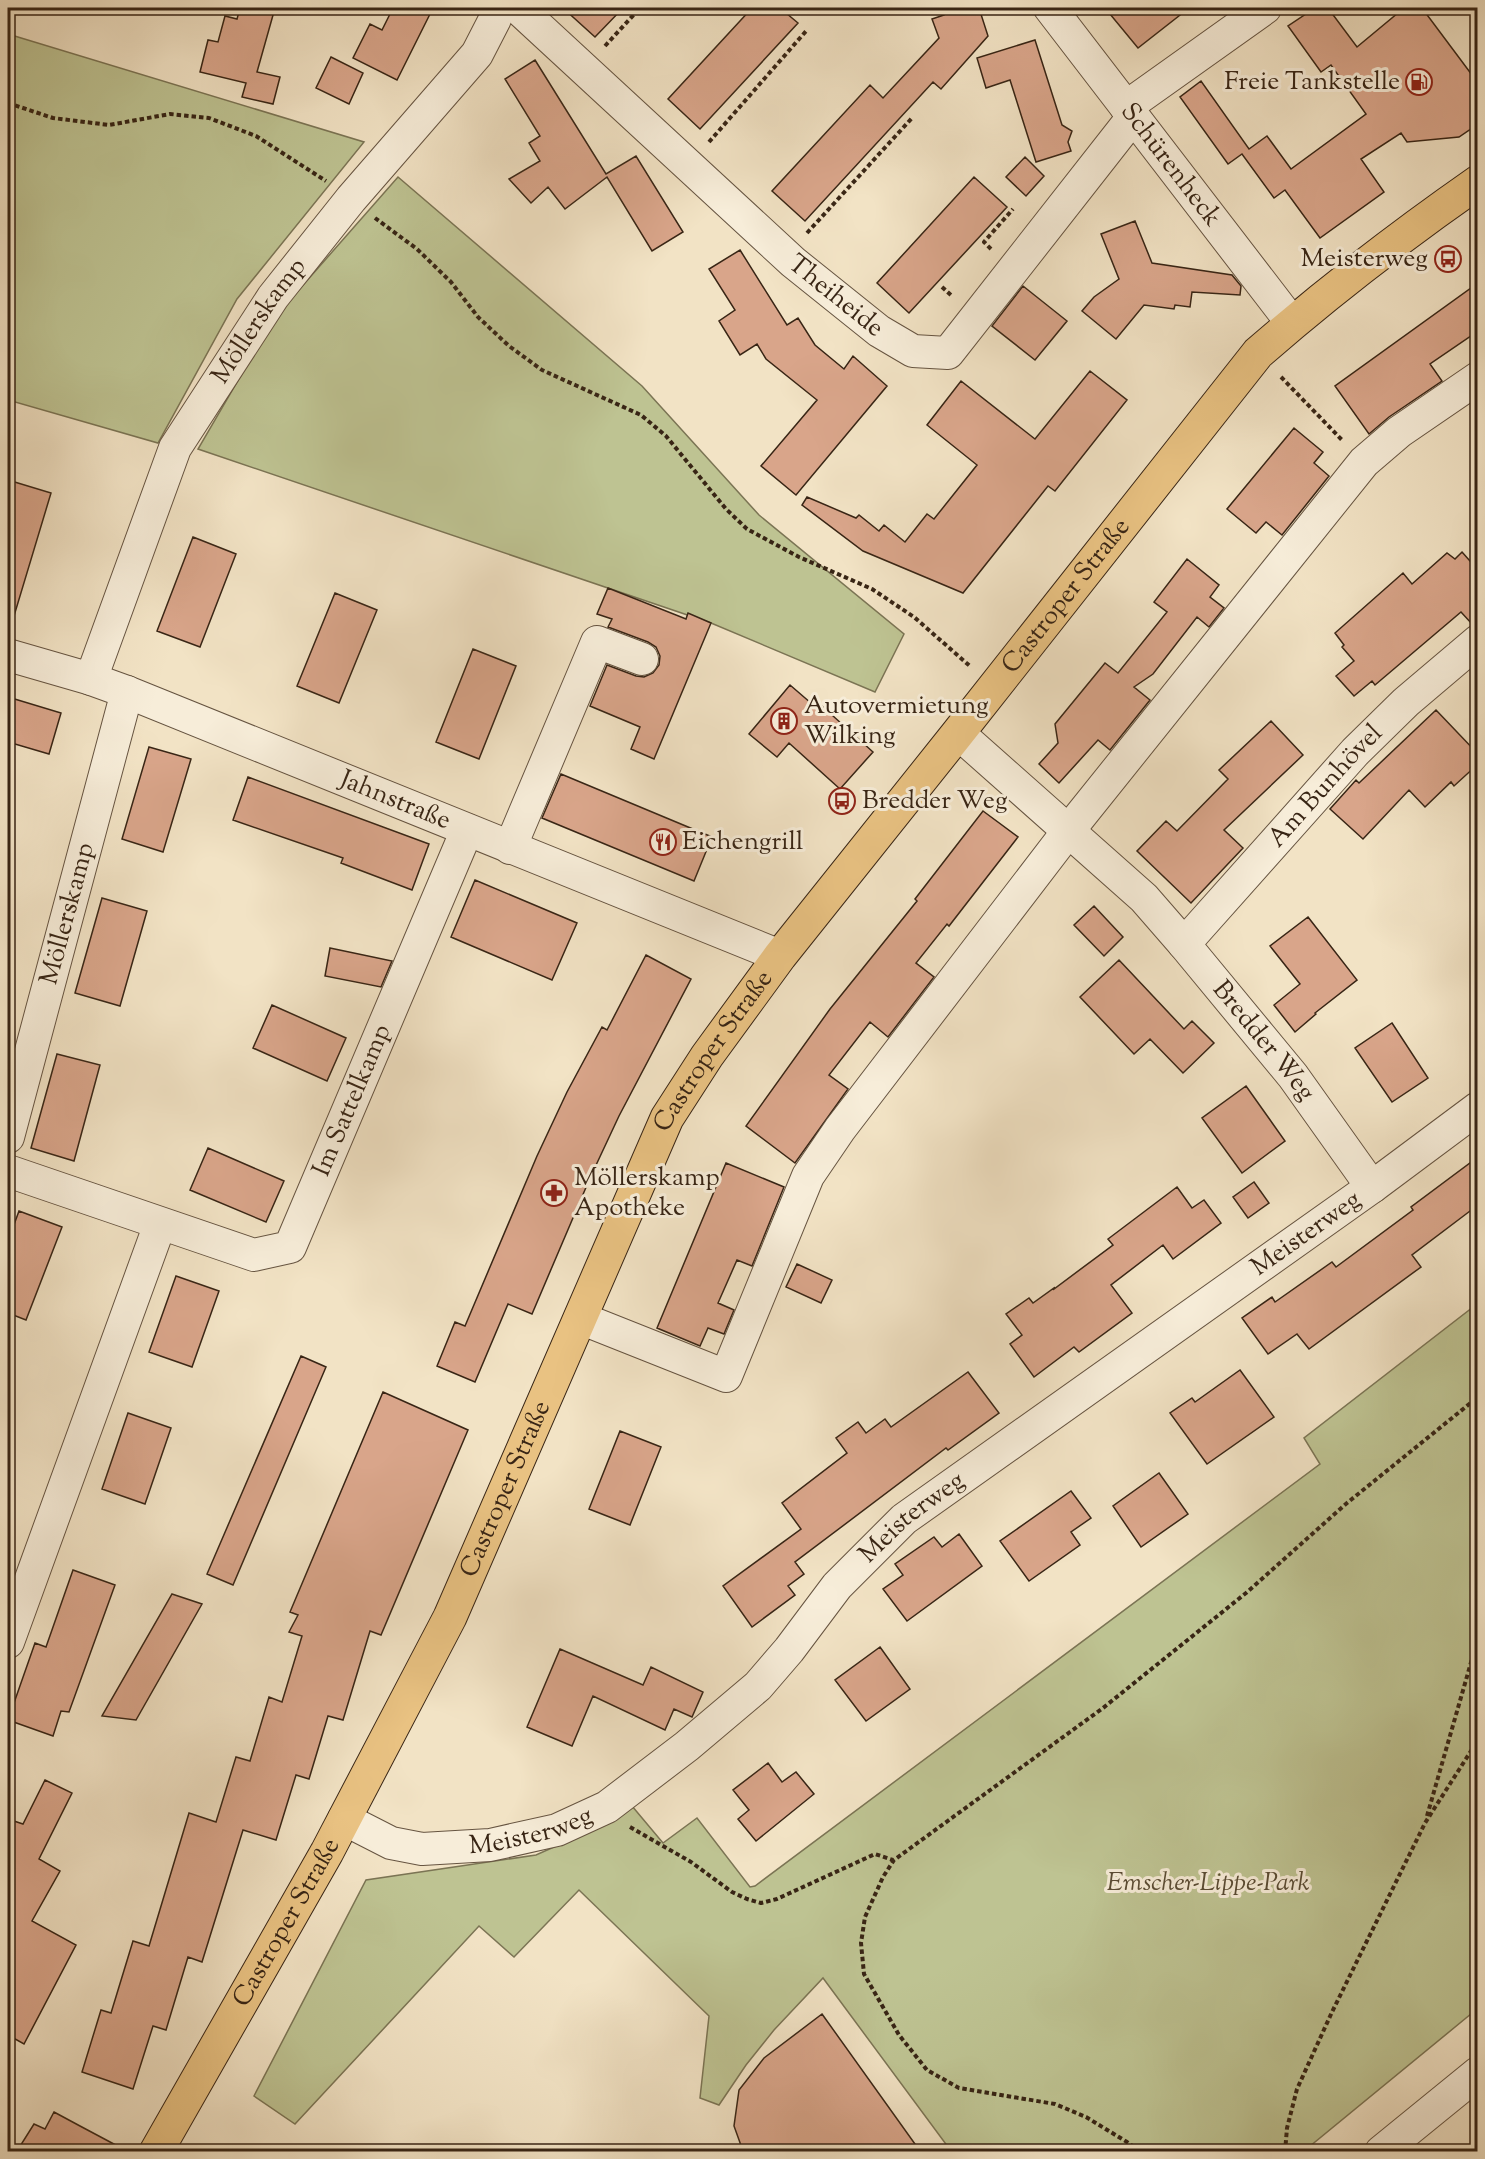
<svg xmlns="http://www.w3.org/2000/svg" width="1485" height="2159" viewBox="0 0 1485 2159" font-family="'Sorts Mill Goudy',serif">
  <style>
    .green { fill: #bec392; stroke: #7b7454; stroke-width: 1.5 }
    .building { fill: #d9a58a; stroke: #382515; stroke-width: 1.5 }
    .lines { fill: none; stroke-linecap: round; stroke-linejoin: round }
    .minor-casing { stroke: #665441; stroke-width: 34 }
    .major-casing { stroke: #382515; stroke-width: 35 }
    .path { stroke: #382515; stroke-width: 4; stroke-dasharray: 4.5 3; stroke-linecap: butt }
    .minor { stroke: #f7edd9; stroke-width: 32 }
    .major { stroke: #e9c282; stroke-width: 33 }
    .labels { text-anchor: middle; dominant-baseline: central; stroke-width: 6; stroke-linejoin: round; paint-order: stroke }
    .poi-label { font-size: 26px; fill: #382515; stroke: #f7edd9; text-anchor: start }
    .street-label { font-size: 26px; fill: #382515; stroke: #f7edd9 }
    .park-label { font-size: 26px; font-style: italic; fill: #5a4c34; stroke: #f7edd9 }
  </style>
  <rect width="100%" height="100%" fill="#f2e3c5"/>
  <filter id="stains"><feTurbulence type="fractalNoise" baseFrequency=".00333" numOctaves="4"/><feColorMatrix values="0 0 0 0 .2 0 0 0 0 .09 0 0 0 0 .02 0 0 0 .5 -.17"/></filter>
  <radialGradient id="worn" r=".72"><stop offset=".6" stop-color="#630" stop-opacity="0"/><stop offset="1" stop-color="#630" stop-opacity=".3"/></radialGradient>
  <!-- green -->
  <path class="green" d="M8,34l356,108 -127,157 -79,144 -150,-43z
    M398,177l244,209 117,129 145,119 -29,58 -164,-69 -513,-174 77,-132z
    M1477,1304v705l-173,142h-353l-128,-173 -49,52 -28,35 -27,40 -19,-7 9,-82 -130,-126 -65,67 -35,-31 -184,198 -41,-28 112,-216 170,-25 63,-28 33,-21 31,37 34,-25 53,69 5,-1 565,-422 -16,-26z"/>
  <!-- building -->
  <path class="building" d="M240,8h35l-18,64 23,5 -7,27 -31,-7 4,-14 -46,-11 8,-32 10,2 7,-26 12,3z
    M393,8h40l-36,72 -44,-22 17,-34 12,6z
    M563,8h60l-28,29z
    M752,8h28l18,15 -98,106 -32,-30z
    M942,8h37l9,28 -47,53 -8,-7 -128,139 -33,-30 98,-106 13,13 56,-60 -7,-19 12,-4z
    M1105,8h84l-51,40z
    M1315,8h13l29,39 47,-39h18l56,75v41l-19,13 -52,5 -6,-9 -40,26 23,33 -64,46 -35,-48 -11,8 -32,-44 -14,10 -48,-67 21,-16 48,68 18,-13 24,33 75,-55 -35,-49 -10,7 -33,-46z
    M1035,40l27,85 10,6 -4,11 3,9 -35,11 -26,-82 -24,8 -9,-30z
    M331,57l32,16 -14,31 -33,-16z
    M535,60l71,114 30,-18 47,76 -31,19 -45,-74 -42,32 -17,-22 -17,16 -22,-24 31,-18 -11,-18 11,-7 -35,-57z
    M1025,157l19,19 -18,20 -20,-19z
    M974,177l33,30 -98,106 -32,-30z
    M1135,221l17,42 80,12 9,11 -1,9 -48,-3 -2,15 -15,-2 -1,4 -30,-4 -28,34 -34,-28 12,-14 25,-18 -18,-45z
    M740,250l47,75 11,-7 17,27 29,24 9,-13 34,30 -91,109 -35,-29 56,-66 -51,-41 -9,-15 -17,11 -21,-34 16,-11 -26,-41z
    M1478,283v48l-48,33 12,17 -53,36 -20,17 -34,-48z
    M1023,286l44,35 -32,39 -43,-34z
    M1090,371l37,29 -72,91 -7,-5 -85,107 -100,-42 -61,-46 5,-8 49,21 3,-3 20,16 5,-6 21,17 22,-28 7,5 43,-54 -50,-40 34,-44 74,58z
    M1294,428l29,24 -9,11 15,13 -47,59 -16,-13 -10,11 -29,-24z
    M8,480l43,13 -37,123 -6,-1z
    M193,537l43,17 -36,93 -43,-16z
    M1462,552l16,18v53l-6,1 -11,-12 -86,73 -3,-4 -18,15 -18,-20 18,-15 -12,-14 2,-2 -9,-12 68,-60 9,11 35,-31 8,6z
    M1187,559l32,26 -9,12 14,11 -15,19 -12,-10 -44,57 -19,13 16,13 -40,50 -12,-10 -39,43 -20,-19 19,-21 -3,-19 50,-61 13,10 49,-61 -13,-10z
    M608,588l78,31 2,-6 23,10 -57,136 -23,-10 9,-22 -50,-21 17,-41 29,11 8,1 9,-4 6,-8 1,-9 -4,-9 -8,-5 -40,-15 4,-8 -15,-5z
    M335,593l42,17 -38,93 -42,-17z
    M473,649l43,17 -37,93 -43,-17z
    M790,685l29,25 3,-4 51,46 -33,37 -51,-46 -12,14 -28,-23z
    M8,697l53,16 -12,41 -41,-12z
    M1436,710l42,44v10l-24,22 -3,-4 -26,25 -16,-17 -46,49 -33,-30 26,-29 3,3z
    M1271,721l32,34 -79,75 19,18 -52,55 -54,-52 29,-30 11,10 51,-52 -9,-9z
    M149,747l42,12 -28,93 -41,-13z
    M561,774l151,63 -18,44 -152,-63z
    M248,777l181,67 -17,46 -71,-27 2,-5 -110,-38z
    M983,811l35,26 -69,89 -2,-2 -31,39 18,14 -46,60 -18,-15 -41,53 19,14 -53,74 -49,-37 84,-117 87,-108 -2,-2z
    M475,880l102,43 -25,57 -101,-43z
    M102,898l45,13 -27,95 -45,-13z
    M1094,906l29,31 -19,19 -30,-31z
    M1308,917l49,63 -42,33 1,1 -21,18 -21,-27 26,-21 -30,-38z
    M330,948l62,13 -11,26 -56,-11z
    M646,955l45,24 -72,137 -29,62 -58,136 -24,-10 -33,78 -38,-16 18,-44 10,4 72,-170 30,-64 35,-65 5,3z
    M1119,960l65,69 8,-8 22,22 -31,30 -33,-34 -16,15 -54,-57z
    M272,1005l74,33 -19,43 -74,-33z
    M1392,1023l36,55 -36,24 -37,-54z
    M57,1054l43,11 -26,96 -43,-13z
    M1246,1086l39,55 -43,32 -40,-55z
    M208,1148l76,33 -18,41 -76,-32z
    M1478,1157v48l-66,50 9,12 -112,82 -12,-15 -29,20 -26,-36 30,-21 3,5 57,-40 4,5 77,-57 -2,-3z
    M726,1163l58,24 -32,79 -15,-6 -19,43 16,7 -10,24 -16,-6 -8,18 -43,-18z
    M1254,1182l15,21 -21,15 -15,-21z
    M1177,1187l15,21 12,-8 17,23 -48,36 -10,-14 -52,40 21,28 -53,39 -5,-5 -40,30 -24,-33 12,-9 -16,-21 23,-16 4,5 21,-15v1l59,-44 -5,-6z
    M19,1211l43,16 -36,93 -18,-7v-72z
    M797,1264l35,16 -11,23 -35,-16z
    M176,1276l43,15 -27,76 -43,-15z
    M301,1356l25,11 -93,218 -26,-11z
    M1240,1370l34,47 -67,47 -37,-51 22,-15 3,4z
    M968,1372l31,41 -51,37 -2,-2 -151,114 9,12 -16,12 7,9 -43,32 -29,-41 78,-57 -19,-26 65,-50 -11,-15 22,-16 8,11 19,-14 6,8z
    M383,1392l85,38 -87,205 -11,-4 -27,89 -15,-4 -19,63 -13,-4 -20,65 -33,-10 -41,132 -14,-5 -22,73 -13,-4 -20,63 -51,-17 19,-62 10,3 22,-72 16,5 40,-133 27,9 20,-65 14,4 19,-64 13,5 20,-66 -13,-4 9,-17 -8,-3z
    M128,1413l43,15 -26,76 -43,-15z
    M620,1431l41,16 -31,78 -41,-16z
    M1159,1473l29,41 -47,33 -28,-41z
    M1071,1491l20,27 -20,14 9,13 -51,36 -29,-40z
    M959,1534l23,32 -75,55 -24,-32 20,-14 -8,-11 39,-27 8,10z
    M73,1570l42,15 -46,127 -8,-1 -8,25 -45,-16 27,-77 11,4z
    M172,1594l30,10 -66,116 -34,-4z
    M880,1647l30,42 -44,32 -31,-41z
    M560,1649l83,36 8,-18 52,25 -11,25 -18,-8 -9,21 -72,-34 -21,50 -45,-19z
    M768,1763l14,19 14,-10 18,22 -58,47 -18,-22 11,-9 -16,-20z
    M45,1780l27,13 -33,66 21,12 -28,50 44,24 -52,99 -16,-9v-216l15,5z
    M822,2014l98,137h-177l-9,-25 5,-36 25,-32z
    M54,2112l26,14 47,25h-110l17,-27 11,5z"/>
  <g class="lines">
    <defs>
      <g id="minor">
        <path id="s1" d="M518,8l275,254 86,69 34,20 35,2 185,-236"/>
        <path id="s2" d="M1050,8l242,315"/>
        <path d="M1126,107l139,-99"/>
        <path id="s3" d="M8,655l83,24 36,13 653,264"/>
        <path id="s4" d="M91,679l84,-231 98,-151 78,-98 126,-145 18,-35v-11"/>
        <path id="s5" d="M958,733l186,165 40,46 109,132 79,111"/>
        <path d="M510,848l87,-206 45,17"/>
        <path id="s6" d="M1184,944l171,-192 51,-50 72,-61"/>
        <path id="s7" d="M8,1137l119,-445"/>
        <path id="s8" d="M8,1171l246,84 36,-8 177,-417"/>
        <path d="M580,1318l146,58 82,-200 32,-47 229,-299 295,-368 35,-30 79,-54"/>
        <path d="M8,1642l152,-418"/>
        <path id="s9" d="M344,1819l47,24 31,6 68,-4 67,-15 50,-23 80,-61 71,-60 31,-36 48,-64 67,-67 468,-332 106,-79"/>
        <path d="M1381,2152l97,-79"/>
      </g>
      <g id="major">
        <path id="s10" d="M156,2152l171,-300 123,-235 217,-499 40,-62 73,-100 178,-223 300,-380c70,-61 144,-118 220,-171"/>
      </g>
    </defs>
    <!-- minor casing -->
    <use href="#minor" class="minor-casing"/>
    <!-- major casing -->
    <use href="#major" class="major-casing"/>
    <!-- path -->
    <path class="path" d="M605,46l35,-38
      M8,103l45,15 56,7 61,-11 39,4 47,18 70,45
      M709,142l98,-112
      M375,218l42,31 34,33 27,35 31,29 33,24 99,45 25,21 60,73 21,20 52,28 73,32 42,28 57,50
      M807,233l105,-115
      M991,249l-7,-7 29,-33
      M942,287l11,10
      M1281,377l61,63
      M1427,1816l51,-178
      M630,1827l61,35 41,30 15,7 14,4 16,-4 98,-45 18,6
      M1140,2152l-13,-10 -41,-25 -31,-13 -96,-16 -32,-18 -28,-35 -35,-61 -3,-31 4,-26 18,-40 11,-17 209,-152 143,-115 101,-90 131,-106
      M1285,2152l2,-24 10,-39 35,-77 93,-189 53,-83"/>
    <!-- minor -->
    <use href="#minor" class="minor"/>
    <!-- major -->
    <use href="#major" class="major"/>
  </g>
  <!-- icons -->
  <defs>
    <symbol id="fuel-ring" viewBox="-11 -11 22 22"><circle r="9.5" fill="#f7edd9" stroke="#8f2418" stroke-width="1.5"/><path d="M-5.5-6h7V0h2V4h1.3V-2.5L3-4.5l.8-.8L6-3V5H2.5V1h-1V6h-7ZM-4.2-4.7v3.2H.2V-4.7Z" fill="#8f2418"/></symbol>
    <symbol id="bus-ring" viewBox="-11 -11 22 22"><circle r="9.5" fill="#f7edd9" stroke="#8f2418" stroke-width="1.5"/><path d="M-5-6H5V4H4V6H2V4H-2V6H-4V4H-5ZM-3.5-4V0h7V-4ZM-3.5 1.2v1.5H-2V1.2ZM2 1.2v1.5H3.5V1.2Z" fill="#8f2418"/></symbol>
    <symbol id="building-ring" viewBox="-11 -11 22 22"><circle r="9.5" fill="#f7edd9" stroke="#8f2418" stroke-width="1.5"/><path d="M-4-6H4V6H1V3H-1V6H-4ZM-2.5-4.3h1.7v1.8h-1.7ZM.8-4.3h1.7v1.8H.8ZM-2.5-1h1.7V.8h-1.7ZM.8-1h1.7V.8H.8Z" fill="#8f2418"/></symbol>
    <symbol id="restaurant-ring" viewBox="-11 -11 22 22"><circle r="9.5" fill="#f7edd9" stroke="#8f2418" stroke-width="1.5"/><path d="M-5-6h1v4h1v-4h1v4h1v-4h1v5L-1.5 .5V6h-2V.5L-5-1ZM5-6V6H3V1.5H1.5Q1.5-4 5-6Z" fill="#8f2418"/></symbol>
    <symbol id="pharmacy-ring" viewBox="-11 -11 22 22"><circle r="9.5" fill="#f7edd9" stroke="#8f2418" stroke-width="1.5"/><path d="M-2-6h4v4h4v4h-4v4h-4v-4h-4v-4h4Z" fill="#8f2418"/></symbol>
  </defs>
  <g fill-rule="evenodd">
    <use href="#fuel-ring" x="1404" y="67" width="30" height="30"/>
    <use href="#bus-ring" x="1433" y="244" width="30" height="30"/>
    <use href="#building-ring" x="769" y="706" width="30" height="30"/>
    <use href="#bus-ring" x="827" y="786" width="30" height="30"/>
    <use href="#restaurant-ring" x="648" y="827" width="30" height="30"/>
    <use href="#pharmacy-ring" x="539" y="1178" width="30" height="30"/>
  </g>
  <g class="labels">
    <!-- poi labels -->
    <g class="poi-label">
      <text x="1400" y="82" text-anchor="end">Freie Tankstelle</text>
      <text x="1428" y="259" text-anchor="end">Meisterweg</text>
      <text x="804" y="706">Autovermietung<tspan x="804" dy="30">Wilking</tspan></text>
      <text x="862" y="801">Bredder Weg</text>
      <text x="682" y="842">Eichengrill</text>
      <text x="574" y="1178">Möllerskamp<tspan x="574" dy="30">Apotheke</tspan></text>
    </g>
    <!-- street labels -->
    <g class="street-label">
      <text stroke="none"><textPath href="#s2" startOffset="198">Schürenheck</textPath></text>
      <text stroke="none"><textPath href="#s1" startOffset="429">Theiheide</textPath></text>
      <text stroke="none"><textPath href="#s4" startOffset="398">Möllerskamp</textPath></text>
      <text stroke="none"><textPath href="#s10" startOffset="1812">Castroper Straße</textPath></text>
      <text stroke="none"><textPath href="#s6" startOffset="212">Am Bunhövel</textPath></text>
      <text stroke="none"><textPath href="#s3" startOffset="414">Jahnstraße</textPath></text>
      <text stroke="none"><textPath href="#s7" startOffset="231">Möllerskamp</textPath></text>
      <text stroke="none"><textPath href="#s5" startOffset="435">Bredder Weg</textPath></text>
      <text stroke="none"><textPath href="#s10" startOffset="1236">Castroper Straße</textPath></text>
      <text stroke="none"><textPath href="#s8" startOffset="456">Im Sattelkamp</textPath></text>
      <text stroke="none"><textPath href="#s9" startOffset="1185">Meisterweg</textPath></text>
      <text stroke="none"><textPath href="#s10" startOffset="750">Castroper Straße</textPath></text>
      <text stroke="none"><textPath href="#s9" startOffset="699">Meisterweg</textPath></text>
      <text stroke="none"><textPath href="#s9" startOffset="195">Meisterweg</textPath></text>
      <text stroke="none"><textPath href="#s10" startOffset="264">Castroper Straße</textPath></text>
    </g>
    <!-- park labels -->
    <g class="park-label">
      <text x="1208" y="1883">Emscher-Lippe-Park</text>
    </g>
  </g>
  <!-- margin -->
  <rect width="1485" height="2159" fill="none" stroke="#f2e3c5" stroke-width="30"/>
  <rect x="9" y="9" width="1467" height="2141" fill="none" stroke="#382515" stroke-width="3"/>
  <rect x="15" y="15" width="1455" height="2129" fill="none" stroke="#382515" stroke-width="1.5"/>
  <rect width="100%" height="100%" filter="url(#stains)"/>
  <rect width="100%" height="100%" fill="url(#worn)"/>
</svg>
